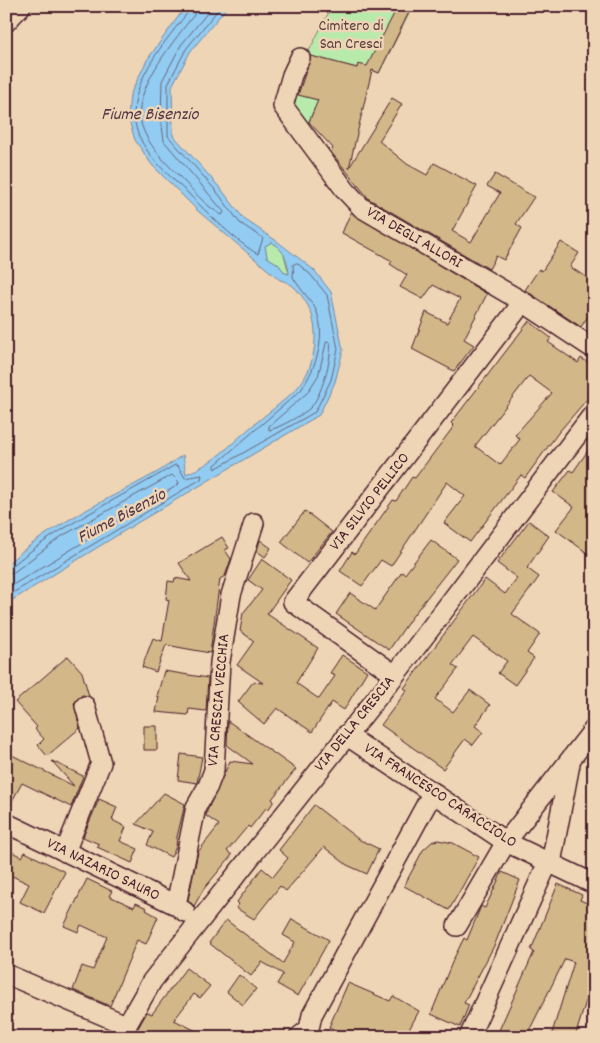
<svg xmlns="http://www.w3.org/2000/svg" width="600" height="1043" viewBox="0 0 600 1043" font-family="Dekko,sans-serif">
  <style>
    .green { fill: #b8ebab; stroke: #81856b }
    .water { fill: #92ccf2; stroke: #7587a2; fill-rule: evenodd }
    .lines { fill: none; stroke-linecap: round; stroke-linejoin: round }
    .shore { stroke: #67647b; stroke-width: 1 }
    .building { fill: #d2b788; stroke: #4a1f2b; fill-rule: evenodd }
    .minor-casing { stroke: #4a1f2b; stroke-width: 22 }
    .minor { stroke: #eed5b6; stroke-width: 19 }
    .labels { text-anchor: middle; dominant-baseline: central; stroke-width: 5; stroke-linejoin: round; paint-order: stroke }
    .park-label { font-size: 16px; fill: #5a3e3e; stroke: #eed5b6 }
    .street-label { font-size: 16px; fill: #4a1f2b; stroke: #eed5b6 }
    .water-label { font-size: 18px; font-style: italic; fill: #553949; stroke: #eed5b6 }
  </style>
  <rect width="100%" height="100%" fill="#eed5b6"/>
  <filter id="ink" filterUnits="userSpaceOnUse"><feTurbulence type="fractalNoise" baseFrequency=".02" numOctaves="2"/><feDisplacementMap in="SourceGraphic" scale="10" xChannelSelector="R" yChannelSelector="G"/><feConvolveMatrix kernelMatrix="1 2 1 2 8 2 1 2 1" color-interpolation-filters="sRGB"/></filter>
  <g filter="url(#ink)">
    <!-- green -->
    <path class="green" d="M332,6h81l-34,67 -21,-9 -1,4 -50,-13z
      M297,94l38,11 -21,4 -6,15 -17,-13z
      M272,242l11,9 6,23 -4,-1 -7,-9 -11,-7 -2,-11z"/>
    <!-- water -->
    <path class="water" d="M186,6h42l-38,46 -18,34 1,49 48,54 23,30 34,23 36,28 17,22 12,58 -8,32 -16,33 -182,108 -131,81v-39c44,-40 97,-63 148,-91 10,-5 19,-13 29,-19l3,19c27,-10 44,-29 65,-47 15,-13 33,-25 47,-40 18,-20 23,-60 9,-83 -7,-11 -13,-21 -27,-24l-81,-68 -47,-47 -17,-25 -7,-23 2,-22 17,-35zM272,242c12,9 16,18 17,32l-4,-1 -7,-9 -11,-7 -2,-11z"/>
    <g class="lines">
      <!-- shore -->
      <path class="shore" d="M190,6l-1,5c-26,33 -69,81 -50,125 10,23 32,41 50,58 15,16 51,51 69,60l5,-16 -23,-15 -23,-31 -49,-56v-52l18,-35 35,-43
        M196,6l-2,9c-18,23 -59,72 -54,103 4,23 22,41 37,56 14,14 28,32 45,41l2,-3 -60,-71 -3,-23 1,-37 19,-36 32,-39
        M297,263l13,11 17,21 11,54 -7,31 -16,32 -100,57v-4l86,-75c15,-22 27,-56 14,-82 -3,-7 -22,-27 -22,-32 0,-3 1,-7 0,-11z
        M327,341l3,1c3,14 -9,56 -20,66 -6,6 -33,21 -41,22v-4l38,-33 11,-17z
        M6,568l5,-1c48,-42 110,-69 164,-102l3,1 7,12 17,-3 -1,4 -195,118
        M6,574l8,-2 48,-36 110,-61 7,7 -1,3 -172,104"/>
    </g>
    <!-- building -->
    <path class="building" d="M398,6h14l-33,67 -7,-3 -23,98 43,-70 10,6 -23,37 28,23 20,11 7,-12 43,23 -25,45 19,11 29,-49 -13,-7 8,-12 39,23 -18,27 6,4 -18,32 -8,-4 -7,13 -120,-70 -38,-47 2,-4 -24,-26 9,-22 -20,-5 13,-39 46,12 1,-4 9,2z
      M351,212l136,82 -23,45 10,6 -20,26 -42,-22 14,-37 21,11 13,-24 -27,-14 -10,14 -23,-12 7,-12 -17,-11 2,-3 -50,-28z
      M561,242l18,11 -9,14 24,15v25l-13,20 -56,-37 14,-21 3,2z
      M529,321l22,17 -3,4 30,21 3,-5 13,9v24l-36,42 -33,45 -4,-3 -51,67 -26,-19 21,-27 -18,-14 -56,84 -10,-6 -19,26 -22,-15 12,-19 3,2 38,-54 3,1 16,-24 3,1 39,-52 -3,-3zM529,376l23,17 -37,42 5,4 -20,26 -25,-19z
      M594,442v116l-38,-28 18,-23 -21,-15 17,-22 3,2z
      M305,511l27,21 -25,31 -26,-21z
      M529,521l20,15 -22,32 12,9 -27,37 28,20 -13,19 7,5 -19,27 -17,-12 9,-12 -34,-24 -21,28 6,4 -23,30 18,13 17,-22 20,15 -15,21 8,6 -10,13 -8,-6 -22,30 -62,-44 26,-35 -3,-2 81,-109 20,15 12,-16 -20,-15z
      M222,537l7,11 -4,2 6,9 -6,17 -5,3 -10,74 -44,-8 -10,27 -14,-5 11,-29 9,3 7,-41 -3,-1 2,-18 6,1 1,-4 16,3 -12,-18z
      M260,540l11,8 -6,9 -8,-6z
      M431,540l26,19 -46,59 -22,32 -53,-36 14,-21 25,17 27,-38 3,2z
      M262,559l29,21 -24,34 51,34 -22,35 23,16 16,-23 -5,-3 12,-18 25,16 -23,39 -12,-8 -20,30 -35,-24 -13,16 -26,-22 15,-20 10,1 -26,-18 17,-24 -14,-10 3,-18 19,-23 -14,-10z
      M68,656l14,16 7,24 -7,-1 -8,8 6,25 -33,28 -9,-11 6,-6 -9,-10 2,-2 -22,-25z
      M164,671l44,7 -2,33 -17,-2 -1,6 -32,-3 3,-15 -2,-1z
      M228,721l68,48 -24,30 2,2 -6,9 -2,-2 -16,20 -2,-2 -21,25 5,4 -29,35 -9,16 -6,-6 10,-48 21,-27 -13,-9 1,-5 23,-50 23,3 -26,-19z
      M144,726h13v24h-13z
      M6,752l68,34 -22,-25 31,15 -12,31 -49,-24 -16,29z
      M181,754l21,3 -5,26 -19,-3z
      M164,793l21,11 -8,33 -1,10 -5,10 -24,-12 6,-13 -17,-8z
      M99,799l18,8 -5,13 14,7 -6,14 18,8 -6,14 -35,-16 2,-3 -16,-7z
      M314,805l44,34 21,10 -12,25 -20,-9 -23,-18 -38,44 -6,-5 -26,33 -18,-11 3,-4 -2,-2 25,-34 11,9 15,-19 -9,-8z
      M438,840l15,3 26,14 -30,53 -45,-24 19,-36 10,-9z
      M6,849l16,8 3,-5 40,20 -21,41 -24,-11 9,-18 -23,-11z
      M502,872l18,8 -25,64 -31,59 5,2 -9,22 -29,-13 22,-54 11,-22 3,2 14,-34 4,2z
      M87,879l25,12 -3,5 25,11 2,-4 11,5 -1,2 12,7 -12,27 -9,-4 -27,66 -37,-16 9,-24 11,4 14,-33 -26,-12 -3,7 -14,-6z
      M558,884l24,11 -2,5 14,6v94l-7,-2 -12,39 -23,-4 22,-71 -9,-3 -39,78h-30l38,-85 -3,-2z
      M292,919l37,21 -31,56 -21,-12 6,-10 -21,-12 -11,14 -42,-33 17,-23 57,43 12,-21 -12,-7z
      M186,968l24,18 -10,12 -6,-4 -20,26 35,17h-76l14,-25 5,2z
      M239,975l17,14 -13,16 -16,-13z
      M348,983l42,18 3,-5 26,15 -14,26h-53l-23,-10z"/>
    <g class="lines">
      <defs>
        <path id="minor" d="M6,22l15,-16
          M300,58l-8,17 -9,31 63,85 16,17 161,94 71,47
          M395,675l-102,-73 230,-300
          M346,735l160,107 88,42
          M6,823l170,82 9,7
          M65,852l36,-89 -16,-57
          M551,863l19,-99
          M176,905l20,-98 12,-21 6,-16 6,-108 11,-67 23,-72
          M457,926l49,-84 88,-113
          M6,974l120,51
          M120,1037l32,-56 243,-306 199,-262
          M299,1037l10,-8 3,-14 121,-223
          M469,1037l76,-168 6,-6"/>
      </defs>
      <!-- minor casing -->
      <use href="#minor" class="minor-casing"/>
      <!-- minor -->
      <use href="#minor" class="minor"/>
    </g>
  </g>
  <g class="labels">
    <!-- park labels -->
    <g class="park-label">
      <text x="351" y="26">Cimitero di<tspan x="351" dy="18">San Cresci</tspan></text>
    </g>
    <!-- street labels -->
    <g class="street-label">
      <text transform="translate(414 238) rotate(30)">VIA DEGLI ALLORI</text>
      <text transform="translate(370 502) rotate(-52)">VIA SILVIO PELLICO</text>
      <text transform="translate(219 700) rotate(-85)">VIA CRESCIA VECCHIA</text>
      <text transform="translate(355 724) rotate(-51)">VIA DELLA CRESCIA</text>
      <text transform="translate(440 796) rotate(33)">VIA FRANCESCO CARACCIOLO</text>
      <text transform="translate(103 870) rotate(26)">VIA NAZARIO SAURO</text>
    </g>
    <!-- water labels -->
    <g class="water-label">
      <text x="150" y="115">Fiume Bisenzio</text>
      <text transform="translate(122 517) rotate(-28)">Fiume Bisenzio</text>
    </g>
  </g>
  <!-- margin -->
  <rect width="600" height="1043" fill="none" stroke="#eed5b6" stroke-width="25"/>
  <rect x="12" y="12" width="575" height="1018" fill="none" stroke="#4a1f2b" stroke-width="2" filter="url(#ink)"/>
</svg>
